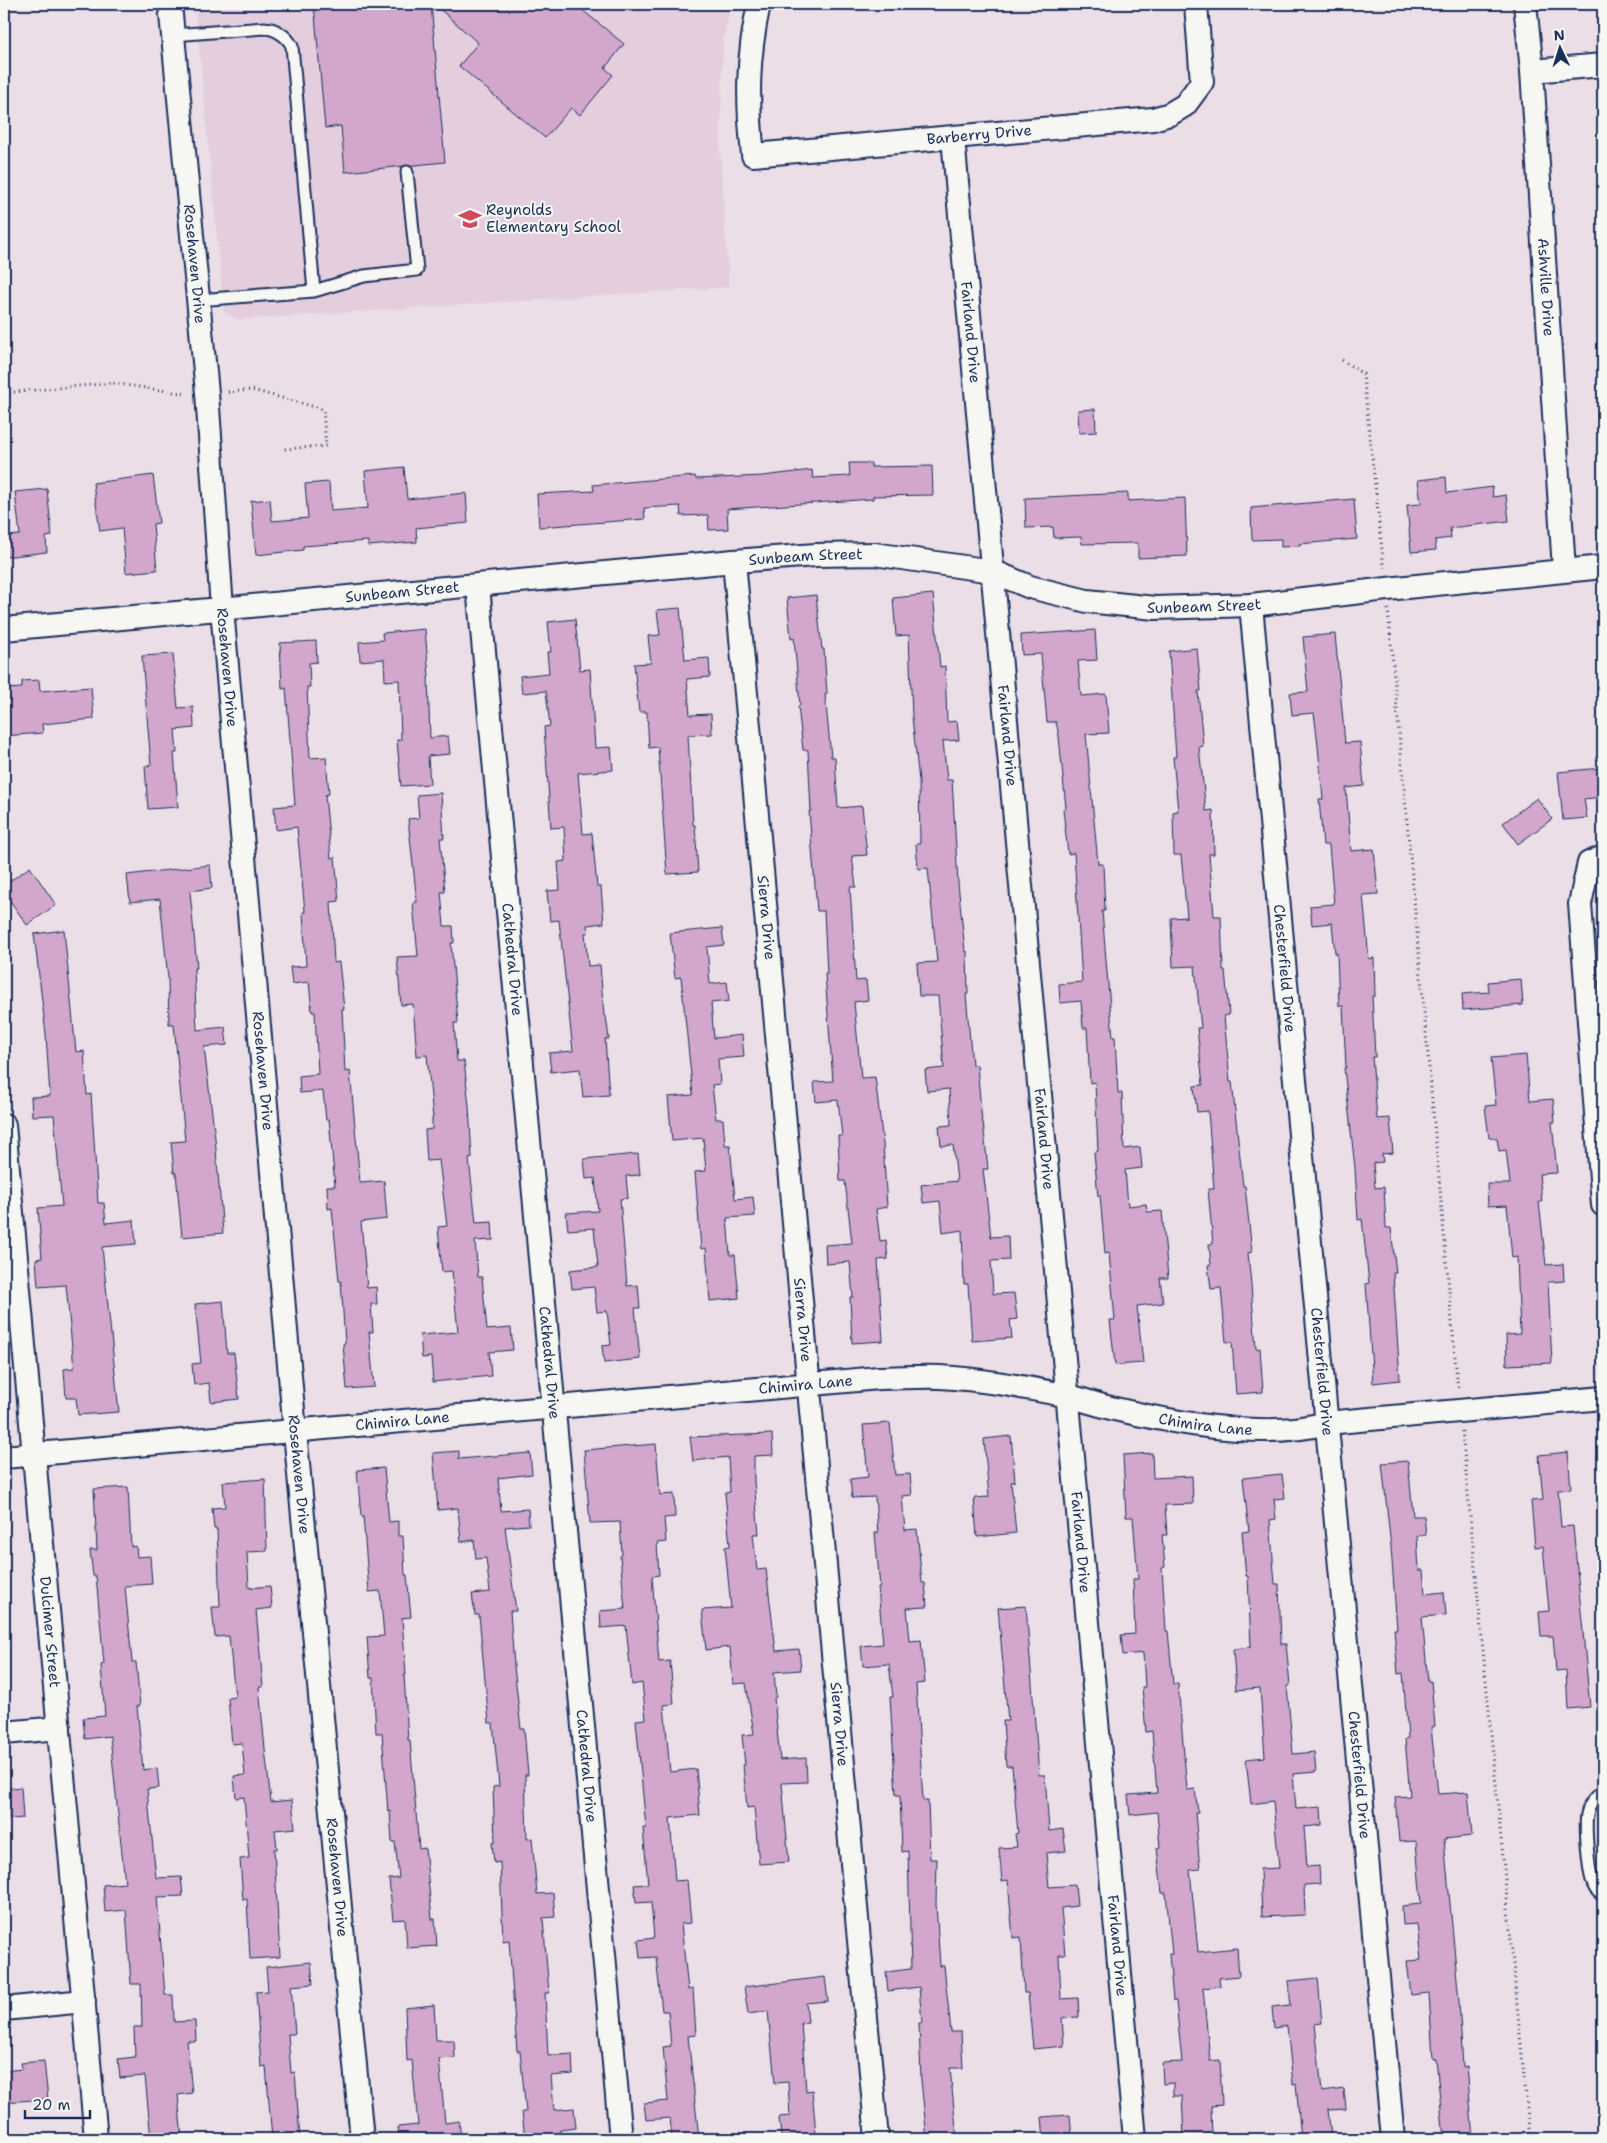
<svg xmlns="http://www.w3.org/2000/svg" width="1607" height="2143" viewBox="0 0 1607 2143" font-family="'Shantell Sans',sans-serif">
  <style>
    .built { fill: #e4cede }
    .building { fill: #d2a7cb; stroke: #1b2f5e }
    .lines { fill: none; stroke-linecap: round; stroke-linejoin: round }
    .service-casing { stroke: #1b2f5e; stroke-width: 15 }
    .minor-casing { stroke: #1b2f5e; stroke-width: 26 }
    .path { stroke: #1b2f5e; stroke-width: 3; stroke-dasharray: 1 4; stroke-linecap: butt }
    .service { stroke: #f6f6f2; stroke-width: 11 }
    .minor { stroke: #f6f6f2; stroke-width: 22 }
    .labels { text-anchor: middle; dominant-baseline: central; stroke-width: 4; stroke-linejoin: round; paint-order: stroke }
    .street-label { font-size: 15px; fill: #1b2f5e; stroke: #f6f6f2 }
    .poi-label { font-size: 15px; fill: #1b2f5e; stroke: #f6f6f2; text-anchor: start }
  </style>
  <rect width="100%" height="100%" fill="#ebdee6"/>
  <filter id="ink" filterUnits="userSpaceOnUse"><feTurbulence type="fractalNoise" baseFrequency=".02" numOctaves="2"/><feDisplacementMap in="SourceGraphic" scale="10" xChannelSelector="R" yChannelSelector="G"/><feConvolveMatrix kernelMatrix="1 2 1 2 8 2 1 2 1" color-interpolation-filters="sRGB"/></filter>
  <g filter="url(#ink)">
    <!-- built -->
    <path class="built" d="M195,4h536l-8,38 -3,109 9,136 -492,33 -13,-8z"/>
    <!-- building -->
    <path class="building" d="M314,4h117l14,158 -100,10 -4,-46 -16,2z
      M434,4h141l49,40 -19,24 8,7 -33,40 -9,-7 -26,30 -86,-72 19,-23z
      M1095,409l1,23 -17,1 -1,-23z
      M849,463h22v4l61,-1 1,29 -60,1v3l-146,10 1,20 -19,1 -1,-15 -27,1 -1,-10 -36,2 1,11 -106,8 -2,-33 57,-3 -1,-6 102,-9 1,3 67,-3 49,-6 1,8 37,-2z
      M404,467l3,32 59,-6 2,30 -52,5 1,14 -49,4v-5l-65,5v4l-47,5 -5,-54 19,-2 2,22 36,-3 -3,-34 24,-2 2,29 37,-3 -3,-37z
      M153,475l6,48 -6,1 4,46 -31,3 -4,-45 -22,3 -7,-48z
      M1446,477l1,16 45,-6 1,10 13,-2 3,26 -59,7 1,10 -16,2 1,10 -25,2 -4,-47 14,-1 -3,-24z
      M47,489l5,47 -6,1 1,15 -43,5v-21l16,-1 -5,-43z
      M1128,493v8l57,-3 2,58 -49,2v-15l-56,1 -1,-7 -27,1 -1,-11 -27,1 -1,-30z
      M1354,499l3,40 -58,5 1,2 -19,1v-8l-29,1 -1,-32z
      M933,594l7,73 5,-1 2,56 10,-1 2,19 -16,1 4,39h5l6,103 7,68h2l1,43h-2l6,71h5l5,57h1l5,47h-5l8,68 17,-1 1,24 -18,1 2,33 21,-1 3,26 -7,1 2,18 -40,3 -4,-57h-4l-2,-54 -19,3 -3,-32 -17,2 -2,-18 36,-4 -4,-36 -12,1 -2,-20 12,-1 -2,-36 -22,2 -2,-21 19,-2 -6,-72h-19l-2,-33 20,-1 -9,-94 -10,1 -2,-25 4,-1 -1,-62 -7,-64 -3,-82 -13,1 -3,-38z
      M816,595l6,54h2l3,45h-2l6,63h4l3,51 24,-2 5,49 -15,1 4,31h-6l6,94 10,-1 2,20 -14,2 7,76 14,-1 8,67 4,63 -11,2 4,32 6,-1 2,19 -10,1 5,81 -31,2 -2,-46h3l-3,-35 -24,2 -1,-19 27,-2 -7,-62h-5l-2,-45h4l-4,-36 -22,2 -2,-20 19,-1 -8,-107h2l-3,-63h-7l-8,-100h2l-3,-61h-5l-5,-44 2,-1 -6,-67 -3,1 -4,-41z
      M680,608l5,52 24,-2 1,19 -23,2 3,36 21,-1 1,20 -24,1 5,90h2l3,47 -31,2 -9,-127 -9,1 -2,-36h-8l-5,-48 17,-1 -3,-27 12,-1 -3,-25z
      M575,619l5,51 10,-1 5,79 16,-1 2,23 -35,3 5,61 9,-1 5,54h4l3,36 -17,2 1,8h-3l3,33 12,-1 4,51h2l3,23h-4l4,56 -26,2 -3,-28 -29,3 -2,-19 24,-2 -14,-131 -9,1 -3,-30 13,-1 -2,-28 8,-1 -2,-34 -13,1 -7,-101 6,-1 -4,-35 -24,2 -2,-17 29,-3 -2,-21h4l-3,-30z
      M425,629l4,48h-1l2,61 18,-2 2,18 -22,2 2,28 -29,2 -4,-46h4l-2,-60 -14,1 -1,-22 -24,2 -1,-19 24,-2 -1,-7z
      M1095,630l2,30 -19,1 3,35 25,-2 3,39 -23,1 12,130h5l2,47h-3l6,73 5,53h2l3,56h4l2,56 16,-2 2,21 -17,2 3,36 18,-2 1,8 15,-1 6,67h-8l3,25 -26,3 6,57 -28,2 -5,-45h5l-6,-67 -4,1 -5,-59 -2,1 -4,-44 4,-1 -3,-69 -5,1 -3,-55h-4l-2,-27 -21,2 -1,-19 23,-2 -8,-129 -6,1 -5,-45 3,-1 -7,-72 -3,-14h-9l-6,-68 -19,1 -1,-20z
      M1335,634l10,109 15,-1 4,44 -18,2 5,63 23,-2 4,45 -15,1 6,64 5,-1 1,38h-3l3,61h-3l5,62 13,-1 3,35 -11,1 1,8 -10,1 2,25 9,-1 2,41h5l5,45h-3l7,107 -27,3 -7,-99 3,-1 -7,-64 -4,1 -3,-52 -11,-100h2l-3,-62h-4l-2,-53h-2l-3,-30 -20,2 -2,-19 24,-2 -5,-59h-6l-4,-46h4l-6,-63 -3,-23 -22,2 -2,-22 18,-1 -5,-55z
      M316,641l1,21 -8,1 1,24h-3l3,71 16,-1 3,37 -4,1 6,63 4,-1 4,44 -8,1 3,61 5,-1 5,47h-2l3,63 5,-1 10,112 24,-2 3,38 -26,3 6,66 9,-1 1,17h-6l2,28h-4l5,55 -27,2 -4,-45 2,-1 -4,-62h-2l-7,-73 -4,1 -1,-23h8l-6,-67 -3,1 -3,-29 -23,2 -1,-17 19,-2 -3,-62h-3l-3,-30 -17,2 -2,-17 16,-1 -3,-54h2l-8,-85 -21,3 -2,-23 21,-2 -9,-117 -4,1 -2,-46z
      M1197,648l4,43h-3l5,55 -4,1 7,64 7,-1 1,44h-5l5,62h7l2,54h2l4,45 -5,1 6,66h2l11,104h2l7,66 -4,1 3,32 5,64 4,-1 3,44 -27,2 -4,-52h-6l-5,-54 -10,1 -3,-24 3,-1 -2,-20h4l-5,-55h6l-6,-78 -11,1 -3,-26 9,-1 -6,-57h4l-6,-62 -22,1 -2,-49 16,-1 -6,-62h-7l-1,-43 5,-1 -5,-54h3l-7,-106z
      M173,654l5,54 15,-1 1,21 -19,2 2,23h-3l4,54 -30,2 -3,-43 6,-1 -9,-109z
      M39,680l1,11 51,-4 3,32 -52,5 1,9 -39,3v-47l18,-1v-7z
      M1601,768l2,29 -19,2 3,19 -24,2 -5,-48z
      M441,793l3,45h-4l5,54h-4l3,34h9l1,17h-3l7,80h-4l3,38h7l5,45 3,52 -3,1 7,64 16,-1 1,18 -18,1 3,36h4l5,53 24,-2 2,22 -24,2 2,24 -58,6 -2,-25 -9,1 -2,-23 38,-3 -6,-61 -10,1 -4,-45 9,-1 -8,-66 -12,1 -2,-31 7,-1v-11h1l-6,-63 -10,1 -4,-52 -12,1 -4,-48 21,-1 -5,-53 4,-1 -9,-83 11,-1 -2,-23z
      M1537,798l15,21 -34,25 -15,-21z
      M210,865l2,23 -22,3 7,77h-3l3,62 28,-3 2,18 -23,2 11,91 8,95 -41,4 -6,-64h-2l-3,-31 14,-1 -11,-117h-5l-1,-45 -8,-80 -30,3 -3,-27z
      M30,867l26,38 -29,20 -23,-33v-7z
      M722,928l2,17 -17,2 3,37 17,-2 2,19 -18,2 3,35 28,-3 2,22 -26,2 2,25 -8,1 4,34h7l2,26h5l5,54 18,-2 2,19 -28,2 3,37h5l4,43 -29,3 -4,-53 -5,1 -6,-77 11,-1 -3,-33 -31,3 -4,-44 25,-2 -12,-118 -6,1 -5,-45z
      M64,930l12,122 8,-1 3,44 4,-1 7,109h6l2,20 28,-3 2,24 -34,3 17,165 -41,3 -2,-17h-10l-2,-29 10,-1 -8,-83 -28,2 -2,-28 6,-1 -4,-50 24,-2 -8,-91 -22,1 -1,-19 19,-1 -4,-62 -12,-100z
      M1521,979l2,26 -60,5 -1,-16 27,-2 -1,-10z
      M1526,1055l4,46 23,-2 2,23h-3l5,51 -18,1 3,28h-3l7,63 17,-1 1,17 -16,1 4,81 -45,2 -1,-30 14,-1 -3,-77 -5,1 -5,-53 -19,1 -1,-22h23l-4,-34 -7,1 -2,-13h-8l-4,-32 11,-1 -5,-47z
      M638,1154l2,21 -14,1 2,22 -8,1 7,87 11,-1 2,23h-5l5,51 -36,4 -2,-17 9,-1 -4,-34 -10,1 -3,-25 -22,2 -2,-19 28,-3 -4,-39 -26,2 -2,-17 32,-2 -3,-33 -9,1 -2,-20z
      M223,1301l4,52h7l5,46 -28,3 -2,-19 -15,2 -2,-21 9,-1 -6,-59z
      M890,1423l5,52 15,-1 2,21 -10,1 3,34 12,-1 5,54h3l2,24 -20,1 3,33 11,-1 4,43 -9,1 7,117h5l2,58h7l-1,45 4,62h4l7,66h10l2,36h-13l7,71h-30l-6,-59 -2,-57h3l-3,-36 -31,4 -2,-19 25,-3 -3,-118 -6,1 -2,-57h-4l-6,-98h3l-4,-33 -26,2 -2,-20 22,-2 -5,-57h2l-5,-54h3l-3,-36 -23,1 -2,-19 18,-2 -5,-52z
      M772,1434l1,21 -19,1v25l5,53h-6l4,36 9,-1 10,82 23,-2 2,21 -27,2 2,25 -2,1 6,62 26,-2 1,24 -25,1 7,79 -30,2 -5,-57 -7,1 -4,-43h2l-3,-30 12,-1 -8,-51 -13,1 -3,-37 -24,3 -4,-40 29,-2 -6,-61 5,-1 -5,-53 5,-1 -2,-35 -35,4 -3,-24z
      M1011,1436l4,45 -4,1 5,51 -39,4 -3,-39 15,-1 -5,-58z
      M656,1444l4,51 14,-1 1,23 -11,1 2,24 -9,1 2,32 -7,1 7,86 11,-1 4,43 -10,1 6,67 26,-3 4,46 -30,3 5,63 12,-1 4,43 -10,1 7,66 5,-1 3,46 -8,1 11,103h-27l-2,-21 -24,2 -2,-17 24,-2 -5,-54 8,-1 -3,-35h-6l-6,-54 -16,1 -2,-18 16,-2 -3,-36 -15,1 -2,-18 14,-1 -5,-56h3l-10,-108 10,-1 -4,-36 -10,2 -6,-59 -25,2 -1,-17 25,-2 -5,-53 2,-1 -2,-33 -30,1 -6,-73z
      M459,1451v8l71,-6 2,21 -34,4 3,33 27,-2 1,16 -24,2 11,84h-6l4,55 7,63h3l4,46h-3l2,64 5,-1 5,56 16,-1 2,24 -12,1 6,75h-4l3,63 24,-2 1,20 -22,2 3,34 20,-2 2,20 -16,2 1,9h-36l-3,-27h4l-6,-61h-3l-8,-111 -6,1 -3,-79 -6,1 -2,-20 3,-1 -2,-55 6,-1 -6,-63h-4l-10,-108h-4l-3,-21 18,-2 -4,-34 -10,1 -2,-19 -13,2 -3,-34 -20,2 -5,-57z
      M1568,1452l3,37 -13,1 3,37 12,-1 17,181 -22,2 -2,-39 -10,1 -3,-35h-12l-2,-24 10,-1 -6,-65 -8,1 -4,-46 12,-1 -4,-45z
      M1152,1453l1,25 39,-2 1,28 -28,1 2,30h-5l3,32 -3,1 4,63h2l5,53h5l9,106 8,-1 3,24h-3l5,56 -10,1 8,82 39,-4 2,28 -20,2 1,8 -17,2 7,73 10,-1 2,45 -11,1 1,33h-28l-2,-43h-9v-13l-10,1 -1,-21 20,-1 -6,-61h-3l-4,-47h3l-6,-61h-4l-5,-45 3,-1 -3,-35 -27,3 -2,-20 29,-2 -5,-62 -6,1 -4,-45h3l-2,-34 -20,2 -2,-20 14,-1 -2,-55h5l-5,-62h-7l-3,-62z
      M1408,1461l5,55h11l2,19 -9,1 2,34h4l2,24 19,-2 2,23 -24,2 6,65 3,-1 4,45 -4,1 7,67 30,-2 4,44 -28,3 15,162 4,66 4,-1 6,73h-29l-8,-80h-3l-4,-66 -18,2 -4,-34 14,-1 -4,-36 -14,1 -1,-19 19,-2 -5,-63 -17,1 -4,-45 15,-1 -5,-57 3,-1 -5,-65 -5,1 -4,-45h3l-6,-82 -9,-84z
      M384,1468l5,54 9,-1v15h5l2,39h2l4,42 -9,1 4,57h-2l4,65h2l9,109 6,-1 7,71h3l2,27 -30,2 -2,-29 -12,1 -4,-41 10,-1 -4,-36h-3l-2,-31 -2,1 -6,-79h-6l-3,-55h-3l-3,-41 17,-1 -4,-45 -11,1 -6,-76h-2l-4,-46z
      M1282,1474l3,24 -11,1 2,20 -6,1 5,64h4l2,60h5l4,41 -3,1 6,68 21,-2 2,20 -23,2 3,35 25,-2 1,18 -18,2 3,40 12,-1 1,18 -16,1 1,30 -43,2 -2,-48 19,-1 -6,-67 -22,3 -5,-45 19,-2 -5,-69 -24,2 -3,-41 18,-2 -3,-71h-2l-4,-44 7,-1 -6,-53z
      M265,1479l2,72 -20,1 2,36 21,-2 2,22 -16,2 7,77h-4l6,62 6,53 21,-2 3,28 -20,2 2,19h-3l6,108 -30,2 -3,-60 -4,1 -3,-41 9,-1 -5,-61 -8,1 -2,-22 11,-1 -3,-32 -10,1 -4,-46 7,-1 -6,-61 -14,1 -3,-30h8l-3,-78h-3l-2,-21 13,-1 -2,-25z
      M128,1487l3,60 5,-1 1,11 13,-1 2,28 -27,2 7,76h4l4,44h-3l6,64 14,-2 2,20 -12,1 9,89 25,-1 2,19 -26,1 8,98h8l1,27 21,-1 1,20h-9l5,52 -14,2 4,44h-31l-6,-63 -25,2 -2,-19 17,-2 -1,-30h8l-1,-43h-10l-5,-74 -21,2 -2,-27 22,-2 -15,-147 -25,3 -2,-21 22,-2 -4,-51 3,-1 -8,-88h-3l-3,-26h7l-3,-61z
      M1026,1606l13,169h6l4,56 14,-2 3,22 -20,2 3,34 26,-2 2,21 -16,2 4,47h-6l2,44 17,-1 1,19 -17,1 2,28 -31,3 -5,-56h-4l-3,-56 -8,1 -5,-58 -6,1 -3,-33 18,-1 -2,-13 3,-1 -6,-67h-6l-3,-45h5l-10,-113z
      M21,1787l2,31 -19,2v-31z
      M311,1962l2,22 -22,2 4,48h-7l3,39 4,-1 5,67h-28l-6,-73 -5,1 -5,-75 12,-1 -2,-24z
      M825,1977l3,24 -22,2 2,19 -7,1 5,68 6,-1 4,44 -35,3 -2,-20 11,-1 -2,-34 -13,1 -7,-72 -20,3 -4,-27z
      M1318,1978l4,45 -7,1 7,68 22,-3 2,20 -18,1 3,26 -30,3 -5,-56 -3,1 -6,-58 -13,2 -2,-21 19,-2 -3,-24z
      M434,2005l2,35h18l1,18 -16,1 6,64 14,-2 2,18h-62l-1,-12 20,-2 -6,-65 -5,1 -2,-53z
      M44,2061l4,38 -44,3v-31l18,-2 -1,-6z
      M1070,2115l2,24h-28l-2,-22z"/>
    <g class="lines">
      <defs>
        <path id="service" d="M173,35l91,-7c11,0 23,8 28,18l22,245
          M198,300l116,-9 50,-15 53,-6 -10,-98
          M1603,1792c-8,5 -14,12 -16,22 -2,12 1,63 8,74 2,3 6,6 8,8"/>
        <g id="minor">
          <path id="s1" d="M170,4l37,389 15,216 73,823 67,707"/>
          <path id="s2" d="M759,4c-12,55 -12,96 -6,151l400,-36 17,-5 15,-9 17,-23 -6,-78"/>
          <path id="s3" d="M1525,4l7,67 32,499"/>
          <path d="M1532,71l71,-6"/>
          <path id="s4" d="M953,138l182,2001"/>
          <path id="s5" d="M734,561l143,1578"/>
          <path id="s6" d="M478,586l143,1553"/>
          <path id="s7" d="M1251,605l142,1534"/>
          <path id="s8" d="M4,629l730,-68 82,-6 58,-1 118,17 38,16 57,14 68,7 96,-3 136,-16 216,-22"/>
          <path d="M1603,857l-14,6 -9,41 23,301"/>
          <path id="s9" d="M4,1125l92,1014"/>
          <path id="s10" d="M4,1457l875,-79c20,0 41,-2 61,-1 41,2 83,10 124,18 17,4 34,10 51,14 60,14 152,31 211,14l277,-25"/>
          <path d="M4,1733l55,-5"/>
          <path d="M4,2009l80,-8"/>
        </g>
      </defs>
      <!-- service casing -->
      <use href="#service" class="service-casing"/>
      <!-- minor casing -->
      <use href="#minor" class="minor-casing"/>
      <!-- path -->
      <path class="path" d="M1342,360l21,14 21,194
        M228,392l24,-2 71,19 3,37 -43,3
        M4,393l108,-10 75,11
        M1388,609l70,781
        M1462,1431l68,708"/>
      <!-- service -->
      <use href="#service" class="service"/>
      <!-- minor -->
      <use href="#minor" class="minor"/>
    </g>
  </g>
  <!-- icons -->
  <defs>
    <symbol id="school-bare" viewBox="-9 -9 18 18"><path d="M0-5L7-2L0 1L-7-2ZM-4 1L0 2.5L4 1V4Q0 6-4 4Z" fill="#d1495b" stroke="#f6f6f2" stroke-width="2.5" paint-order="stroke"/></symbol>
  </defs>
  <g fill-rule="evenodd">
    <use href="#school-bare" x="454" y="203" width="32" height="32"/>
  </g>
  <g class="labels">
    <!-- street labels -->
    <g class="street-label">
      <text stroke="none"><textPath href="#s2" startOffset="379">Barberry Drive</textPath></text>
      <text stroke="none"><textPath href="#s1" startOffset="261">Rosehaven Drive</textPath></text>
      <text stroke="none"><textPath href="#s3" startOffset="284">Ashville Drive</textPath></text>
      <text stroke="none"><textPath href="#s4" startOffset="195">Fairland Drive</textPath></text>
      <text stroke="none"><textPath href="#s8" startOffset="805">Sunbeam Street</textPath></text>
      <text stroke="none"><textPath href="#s8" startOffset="400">Sunbeam Street</textPath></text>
      <text stroke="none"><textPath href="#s8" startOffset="1210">Sunbeam Street</textPath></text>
      <text stroke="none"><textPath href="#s1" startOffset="666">Rosehaven Drive</textPath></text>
      <text stroke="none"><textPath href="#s4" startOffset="600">Fairland Drive</textPath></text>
      <text stroke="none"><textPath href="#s5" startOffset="358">Sierra Drive</textPath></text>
      <text stroke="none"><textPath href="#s6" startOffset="375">Cathedral Drive</textPath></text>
      <text stroke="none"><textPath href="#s7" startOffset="365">Chesterfield Drive</textPath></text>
      <text stroke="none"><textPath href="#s1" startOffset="1071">Rosehaven Drive</textPath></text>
      <text stroke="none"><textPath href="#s4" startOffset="1005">Fairland Drive</textPath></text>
      <text stroke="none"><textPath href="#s5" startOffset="762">Sierra Drive</textPath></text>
      <text stroke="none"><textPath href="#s6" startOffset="780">Cathedral Drive</textPath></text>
      <text stroke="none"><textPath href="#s7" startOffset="770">Chesterfield Drive</textPath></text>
      <text stroke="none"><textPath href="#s10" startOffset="805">Chimira Lane</textPath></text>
      <text stroke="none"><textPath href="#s10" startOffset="400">Chimira Lane</textPath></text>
      <text stroke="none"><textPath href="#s10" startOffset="1210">Chimira Lane</textPath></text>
      <text stroke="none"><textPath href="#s1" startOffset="1476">Rosehaven Drive</textPath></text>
      <text stroke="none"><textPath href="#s4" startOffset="1410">Fairland Drive</textPath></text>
      <text stroke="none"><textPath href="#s9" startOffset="509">Dulcimer Street</textPath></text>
      <text stroke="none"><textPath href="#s5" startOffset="1168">Sierra Drive</textPath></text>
      <text stroke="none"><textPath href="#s6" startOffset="1185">Cathedral Drive</textPath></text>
      <text stroke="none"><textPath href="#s7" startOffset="1175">Chesterfield Drive</textPath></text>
      <text stroke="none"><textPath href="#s1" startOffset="1881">Rosehaven Drive</textPath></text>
      <text stroke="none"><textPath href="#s4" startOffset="1815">Fairland Drive</textPath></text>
    </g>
    <!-- poi labels -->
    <g class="poi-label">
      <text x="486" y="210">Reynolds<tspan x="486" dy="17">Elementary School</tspan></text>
    </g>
  </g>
  <!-- margin -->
  <rect width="1607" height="2143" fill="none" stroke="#f6f6f2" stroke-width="20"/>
  <rect x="10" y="10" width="1587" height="2123" fill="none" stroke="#1b2f5e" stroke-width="2" filter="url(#ink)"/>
  <!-- north arrow -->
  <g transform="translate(1560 48) rotate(356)" stroke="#f6f6f2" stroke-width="4" paint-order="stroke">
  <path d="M0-4L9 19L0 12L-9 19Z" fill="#1b2f5e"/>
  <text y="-8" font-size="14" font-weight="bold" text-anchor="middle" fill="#1b2f5e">N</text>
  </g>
  <!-- scale -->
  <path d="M25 2110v8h65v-8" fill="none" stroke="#1b2f5e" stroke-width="2.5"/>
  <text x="32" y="2110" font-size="15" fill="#1b2f5e" stroke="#f6f6f2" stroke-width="4" paint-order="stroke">20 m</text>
</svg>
